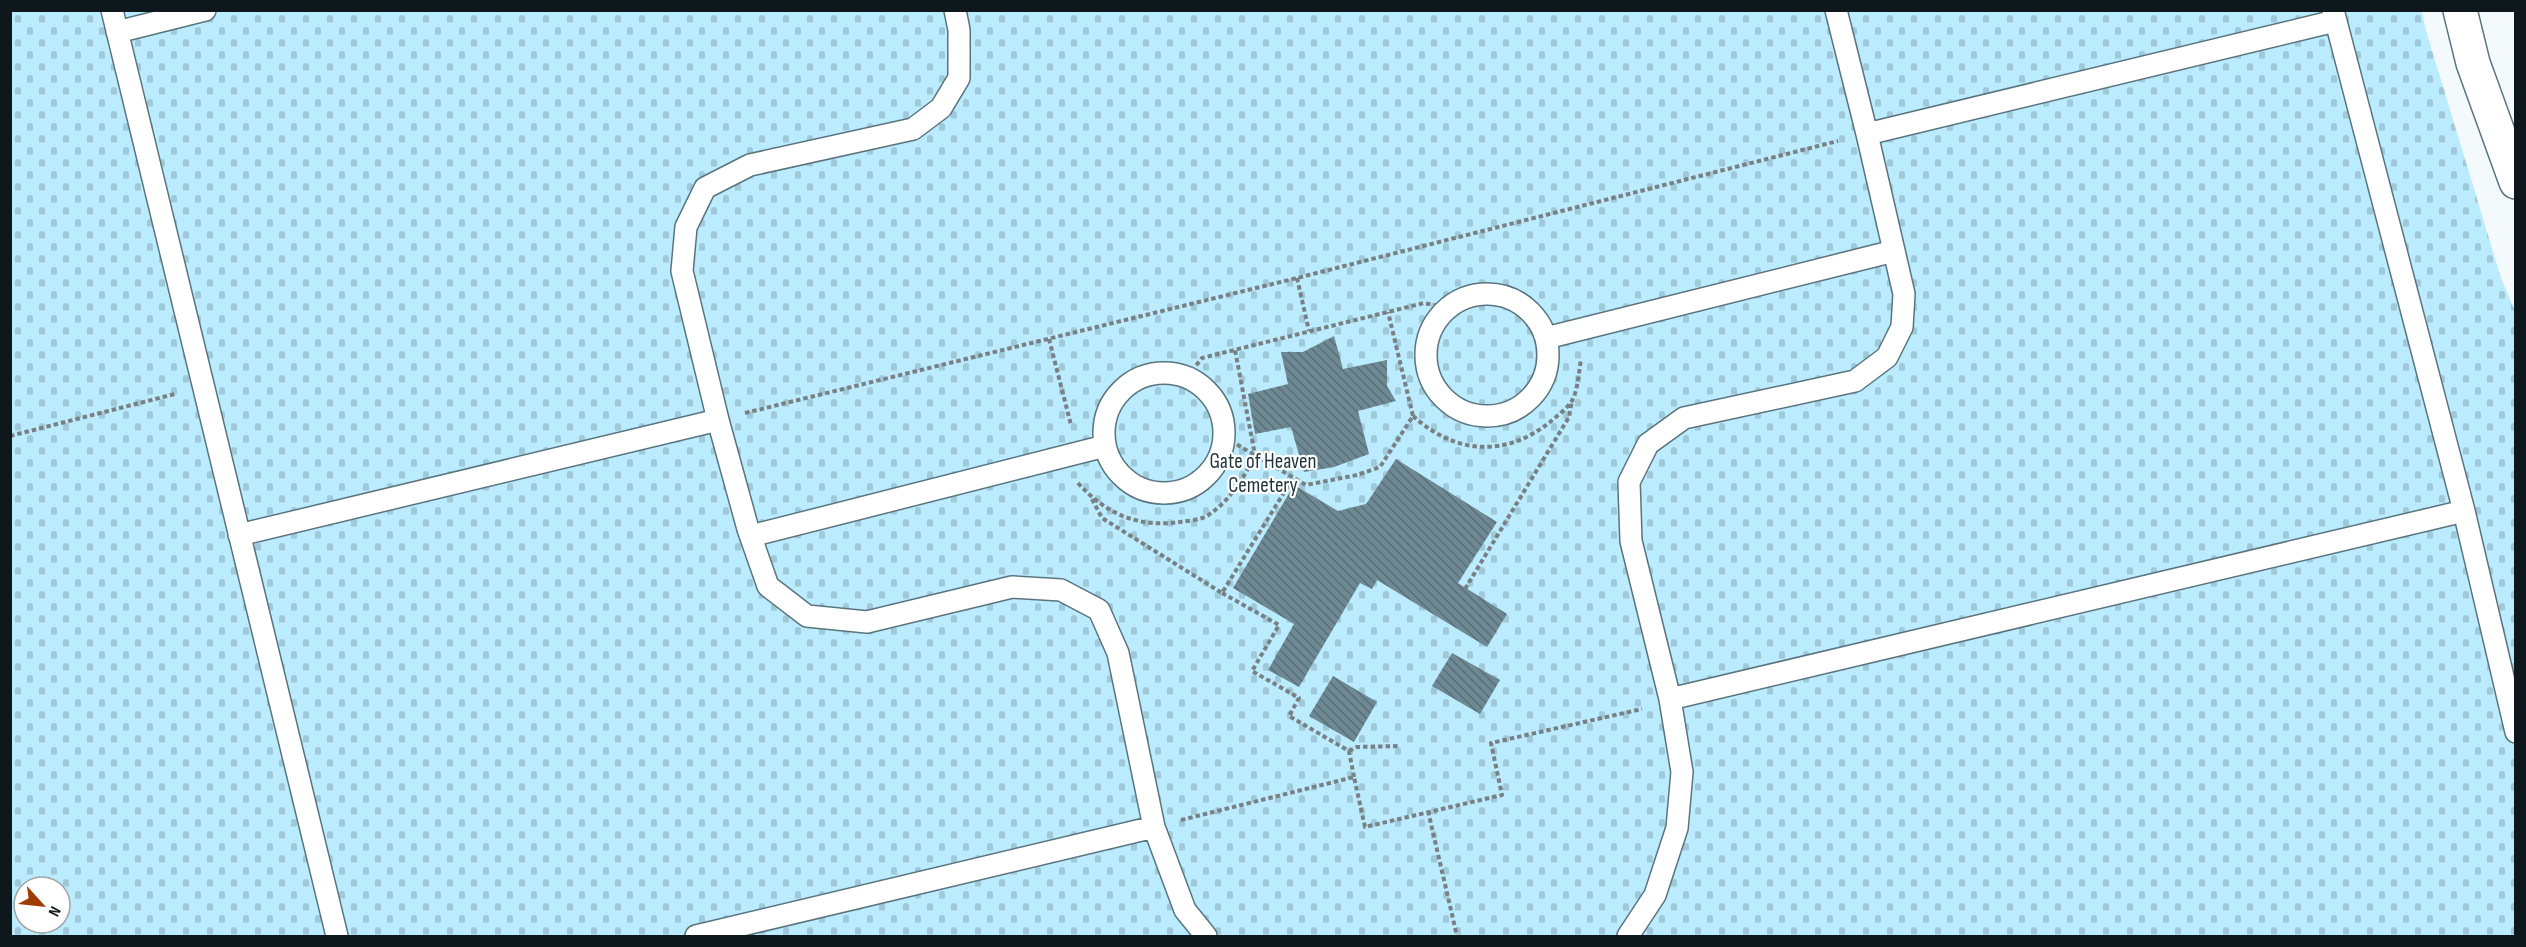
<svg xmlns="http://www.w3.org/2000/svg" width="2526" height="947" viewBox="0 0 2526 947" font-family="'Sofia Sans Condensed',sans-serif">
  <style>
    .cemetery { fill: url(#cemetery-stones); fill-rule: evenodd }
    .building { fill: url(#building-back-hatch) }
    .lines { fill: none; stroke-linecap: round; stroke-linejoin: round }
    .service-casing { stroke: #5a747e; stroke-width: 24 }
    .secondary-casing { stroke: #5a747e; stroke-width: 36 }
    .path { stroke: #788083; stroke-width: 4; stroke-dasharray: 4.5 3; stroke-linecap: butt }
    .service { stroke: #fff; stroke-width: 21 }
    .secondary { stroke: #fff; stroke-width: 33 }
    .labels { text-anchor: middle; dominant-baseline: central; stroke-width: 4.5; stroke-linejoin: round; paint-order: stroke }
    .park-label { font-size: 21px; fill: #1f343c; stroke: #fff }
  </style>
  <defs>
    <pattern id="cemetery-stones" width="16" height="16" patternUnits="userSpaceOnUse" patternTransform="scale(1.5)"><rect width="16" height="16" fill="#baebfe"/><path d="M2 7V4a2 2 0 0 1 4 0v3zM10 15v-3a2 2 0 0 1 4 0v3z" fill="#9fc9d9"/></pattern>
    <pattern id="building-back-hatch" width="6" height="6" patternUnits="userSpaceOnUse" patternTransform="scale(1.5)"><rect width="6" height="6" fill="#6e8993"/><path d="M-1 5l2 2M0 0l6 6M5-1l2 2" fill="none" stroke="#596f77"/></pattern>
  </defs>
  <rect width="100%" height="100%" fill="#f4fafc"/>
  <!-- cemetery -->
  <path class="cemetery" d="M10,11h2412l3,16 76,251 14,33v625h-2504zM24,887h36v36h-36z"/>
  <!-- building -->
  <path class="building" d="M1334,336l9,33 44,-9v26l9,15 -38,10 11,43 -35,13 -30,5 -13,-45 -36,7 -7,-40 40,-10 -7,-32h22z
    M1396,459l101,63 -39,61 49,31 -20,33 -110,-67 -5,9 -12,-6 -61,104 -31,-17 26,-46 -61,-36 61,-103 44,26 28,-7z
    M1452,653l48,27 -20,34 -48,-28z
    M1333,676l44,26 -23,40 -45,-26z"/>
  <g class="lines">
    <defs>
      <path id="service" d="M112,10l225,926
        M955,10l4,20v48l-18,30 -28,21 -163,36 -45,23 -19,39 -4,44 36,149 30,109 20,57 39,30 60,6 145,-35 49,3 38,20 19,43 36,174 31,83 21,26
        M2333,10l131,501 52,221
        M117,32l88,-22
        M1867,134l468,-113
        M1426 355a61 61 0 1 1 122 0a61 61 0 1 1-122 0Z
        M1546,338l348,-87
        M1104 433a60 60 0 1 1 120 0a60 60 0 1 1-120 0Z
        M239,535l479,-115
        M751,536l354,-90
        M1670,699l794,-188
        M696,936l458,-109
        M1628,936l27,-41 22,-67 5,-56 -12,-73 -39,-158 -2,-59 19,-38 36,-26 171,-37 32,-24 15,-30 2,-33 -37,-160 -31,-124"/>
      <path id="secondary" d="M2460,10l13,53 43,119"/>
    </defs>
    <!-- service casing -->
    <use href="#service" class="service-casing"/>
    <!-- secondary casing -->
    <use href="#secondary" class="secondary-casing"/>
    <!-- path -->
    <path class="path" d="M1297,278l12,53
      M1049,339l22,86
      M1187,377l15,-19 222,-55 23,5
      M745,413l552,-135 541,-137
      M1413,416c42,38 92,42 137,6 7,-6 19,-15 23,-23 5,-11 6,-28 8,-40
      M10,436l165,-42
      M1224,437l82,48 51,-10 23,-8 33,-51 -25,-104
      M1078,483c28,31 60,45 102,39 8,-1 19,-2 27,-6 22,-14 37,-38 48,-61l-20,-105
      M1092,499l10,19 120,75 71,-115
      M1465,589l104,-172 3,-16
      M1222,593l57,32 -27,46 47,27 -10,18 60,35 5,26
      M1349,751l8,-4 43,-1
      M1428,811l29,125
      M1181,820l173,-43 11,50 137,-32 -11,-52 151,-34"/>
    <!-- service -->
    <use href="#service" class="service"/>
    <!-- secondary -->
    <use href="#secondary" class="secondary"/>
  </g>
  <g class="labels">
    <!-- park labels -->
    <g class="park-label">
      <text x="1263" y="461">Gate of Heaven<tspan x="1263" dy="24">Cemetery</tspan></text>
    </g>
  </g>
  <!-- border -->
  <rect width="2526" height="947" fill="none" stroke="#0e181c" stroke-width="24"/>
  <!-- north arrow -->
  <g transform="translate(42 905) rotate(117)"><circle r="28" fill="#ffffff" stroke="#9fa3a4" stroke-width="1.5"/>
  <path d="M0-4.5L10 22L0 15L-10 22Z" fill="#9f3c01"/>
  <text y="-9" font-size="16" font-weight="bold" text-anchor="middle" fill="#0e181c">N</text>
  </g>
</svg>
